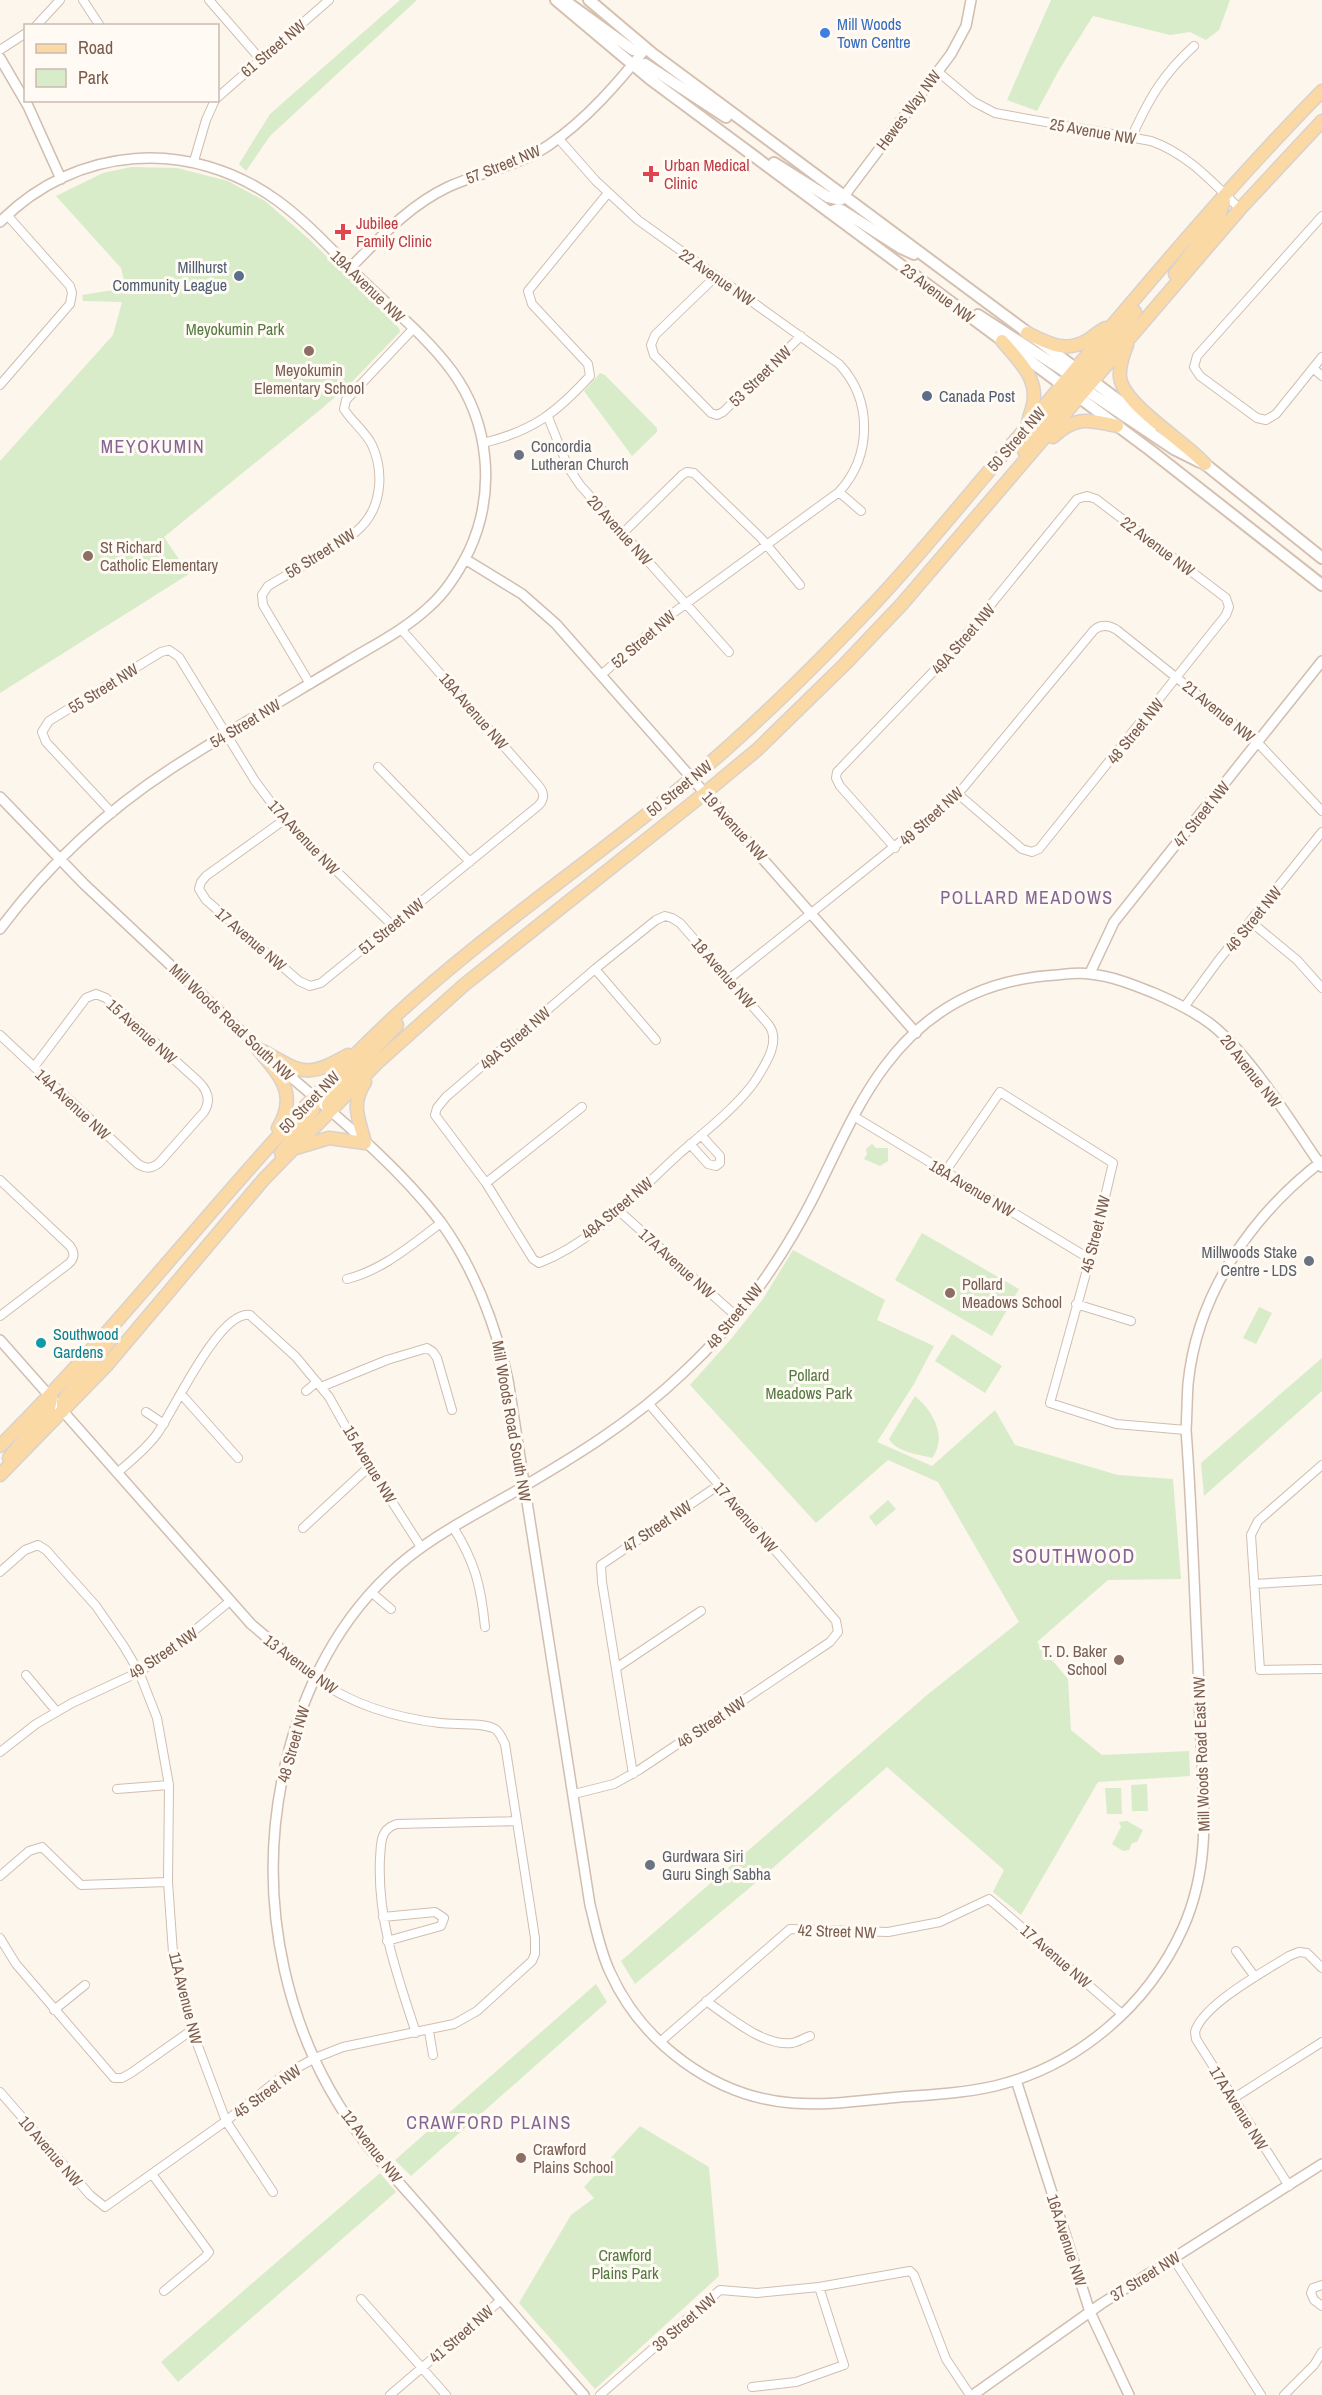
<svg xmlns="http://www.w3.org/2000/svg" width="1322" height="2395" viewBox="0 0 1322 2395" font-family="'Archivo Narrow',sans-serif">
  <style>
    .green { fill: #d8ecc9 }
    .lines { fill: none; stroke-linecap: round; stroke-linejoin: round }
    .minor-casing { stroke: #d1beb0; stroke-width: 10 }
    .tertiary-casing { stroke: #d1beb0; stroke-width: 12 }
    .secondary-casing { stroke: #d6c0b0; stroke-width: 14 }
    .primary-casing { stroke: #dad1cd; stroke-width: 15 }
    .minor { stroke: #fff; stroke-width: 8 }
    .tertiary { stroke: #fff; stroke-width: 9 }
    .secondary { stroke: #fff; stroke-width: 10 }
    .primary { stroke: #fbd9a5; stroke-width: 12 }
    .shop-dot { fill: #3f7fe0; stroke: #fffaf3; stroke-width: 2 }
    .health-dot { fill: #e0444e; stroke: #fffaf3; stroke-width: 2 }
    .service-dot { fill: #5c6f8a; stroke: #fffaf3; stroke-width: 2 }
    .education-dot { fill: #8d6e63; stroke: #fffaf3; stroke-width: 2 }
    .worship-dot { fill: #6b7280; stroke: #fffaf3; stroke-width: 2 }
    .culture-dot { fill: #0f9aa8; stroke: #fffaf3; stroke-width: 2 }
    .labels { text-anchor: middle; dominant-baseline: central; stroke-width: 6; stroke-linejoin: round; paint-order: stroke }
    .shop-label { font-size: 16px; fill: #366cbe; stroke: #fffaf3; text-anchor: start }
    .street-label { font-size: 16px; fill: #7a5c4d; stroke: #fffaf3 }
    .health-label { font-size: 16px; fill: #be3a42; stroke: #fffaf3; text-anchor: start }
    .service-label { font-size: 16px; fill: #4e5e75; stroke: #fffaf3; text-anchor: end }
    .park-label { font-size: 16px; fill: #537a41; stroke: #fffaf3 }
    .education-label { font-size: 16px; fill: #785e54; stroke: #fffaf3; text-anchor: start }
    .worship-label { font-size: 16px; fill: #5b616d; stroke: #fffaf3; text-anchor: start }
    .culture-label { font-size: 16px; fill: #0d838f; stroke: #fffaf3; text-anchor: start }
    .neighbourhood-label { font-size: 18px; letter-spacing: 1.5px; fill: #846695; stroke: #fffaf3 }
    .quarter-label { font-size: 20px; letter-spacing: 1.5px; fill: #846695; stroke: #fffaf3 }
  </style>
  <rect width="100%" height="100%" fill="#fdf6ec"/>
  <!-- green -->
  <path class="green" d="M400,0h17l-147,136 -24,35 -7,-7 31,-50z
    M1051,0h179l-11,30 -13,10 -16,-8 -20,3 -77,-19 -34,54 -22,41 -30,-11z
    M131,167l46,1 51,13 37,20 45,39 89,88 1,4 -51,53 -29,25 -156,127 25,37 -189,119v-232l113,-126 9,-33 -39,-1 -1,-6 44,-7 -5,-20 -65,-72 47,-23z
    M600,373l5,2 52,53v4l-25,24 -48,-65z
    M872,1144l4,4h12v13l-8,5 -16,-7 3,-5 -1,-5z
    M922,1233l97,56 -27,47 -97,-56z
    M793,1250l92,50 -8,20 57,26 -20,38 -37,58 55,24 63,-56 20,35 103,30 55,4 8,100 -73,1 -71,62 31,37 3,51 31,25 87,-4 1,25 -92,6 -77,133 -28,-23 11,-22 -117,-103 -121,107 -131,110 -14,-23 306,-266 92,-73 -81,-140 -50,-22 -72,63 -126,-138 41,-46 32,-40z
    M1259,1307l13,6 -16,31 -13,-6z
    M952,1334l50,32 -17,27 -50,-32z
    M1322,1358v33l-118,105 -3,-33z
    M915,1396c18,15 33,41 17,62 -14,-4 -36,-6 -43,-19z
    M888,1500l8,9 -20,17 -7,-9z
    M1147,1784l1,27h-16l-1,-26z
    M1105,1788h16l1,26h-15z
    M1127,1821l16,9 -6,12 -5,1 -3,7 -6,1 -11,-7 9,-17 -2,-5z
    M596,1984l11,18 -196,174 -16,-16z
    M640,2126l69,41 10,109 -124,113 -76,-86 52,-88 23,-17 -10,-11z
    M380,2173l16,19 -218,190 -17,-20z"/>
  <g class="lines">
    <defs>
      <path id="minor" d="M83,0l17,26
        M209,0l52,60
        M36,26l24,-26
        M0,50l26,-17
        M937,71l37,31 21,11 156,28c37,13 61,41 89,68
        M218,97l111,-97
        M558,138l38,43 42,39 201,144c34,36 33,92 0,128l-170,124 -68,59
        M1131,138c18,-39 31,-63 63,-92
        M194,161l12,-41 9,-20
        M1322,216l-125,140 -3,11 6,9 57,42 9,2 10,-6 46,-57
        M715,277l-60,58 -4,10 3,10 57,58 6,2 6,-3 78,-76
        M1313,368l9,8
        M0,385l70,-81 2,-11 -2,-7 -63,-71
        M548,417l20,50 12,18 149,167
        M483,443c50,-12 73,-30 107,-67l-2,-12 -56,-60 -4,-13 80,-98
        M839,492l22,19
        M623,533l59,-58 5,-3 7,1 67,65 39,47
        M310,684l-47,-79 -1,-10 6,-9c27,-17 71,-37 93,-59 21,-21 23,-56 11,-82 -7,-14 -20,-23 -28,-36l2,-9 67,-71
        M378,767l92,95
        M112,813l-66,-71 -4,-10 7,-11 112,-69 8,-2 10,7 76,124 29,39 108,105
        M284,820l-78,56 -5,6 -2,7 7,11 93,81 11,5 11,-3 217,-177c7,-7 7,-13 0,-21l-137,-156
        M895,848l-55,-62 -4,-8 1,-6 116,-121 124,-152 10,-3 9,3 130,99 3,9 -3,8 -187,234 -7,3 -10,-3 -64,-55
        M665,916l7,2 8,5 88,101c14,17 -3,41 -13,57 -17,25 -53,53 -76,73 -42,38 -85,88 -140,109l-6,-4 -47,-76 -51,-68 2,-7 9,-11 149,-128 61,-49z
        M1251,922l46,38 25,28
        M595,969l61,71
        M729,979l217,-174 17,-17 131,-158c7,-6 15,-5 23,0l141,113 64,68
        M1185,1006l33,-45 104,-129
        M0,1035l138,129c8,5 13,5 21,-1l45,-51c7,-11 4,-21 -5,-30l-93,-84 -10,-4 -10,4 -52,69
        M855,1117l235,142
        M690,1144l18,20 8,2 4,-3v-7l-19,-21
        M945,1172l55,-80 113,71 -20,85 -43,155 66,21 70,6
        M0,1180l70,66c5,7 5,13 -3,19l-67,51
        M486,1183l96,-76
        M618,1210l118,106
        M347,1279c36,-9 64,-34 94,-56
        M1076,1304l55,17
        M321,1387l66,-27 40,-12 6,4 4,6 15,52
        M306,1391l11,-9
        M181,1394l57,64
        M146,1412l18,12
        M1322,1465l-64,56 -7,14 9,135 62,-1
        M117,1473c14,-12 29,-24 40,-39 16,-22 62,-124 93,-119l46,42 33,40 28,50 64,100
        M453,1527c22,35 28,59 32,100
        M303,1528l67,-62
        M0,1572l25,-22 13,-5 8,5 50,56 27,39 16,27 18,46 12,67 -1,97 5,71 6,28 13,49 34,91 47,71
        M1254,1584l68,-4
        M371,1592l20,17
        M616,1668l85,-57
        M26,1675l31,37
        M0,1752l36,-28 36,-21 67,-31 27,-18 64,-53
        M633,1774l-31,-192 -1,-17 118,-80
        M117,1789l52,-4
        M574,1794l40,-10 25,-14 191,-128 8,-10 -2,-11 -187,-217
        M0,1876l29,-25 13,-4 39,38 87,-3
        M383,1917l52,-5 9,6 -3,8 -54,15
        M0,1938l16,26 98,114h8l9,-5 61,-43
        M1236,1951l19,26
        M706,2001c22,15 58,46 86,42 6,-1 12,-5 18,-7
        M54,2010l31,-25
        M429,2031l4,24
        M416,2033c-19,-58 -39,-113 -36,-175 1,-10 0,-24 9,-30 2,-2 5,-3 8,-4l119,-3
        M660,2042l130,-113 98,3 52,-10 49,-23 133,115
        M0,2092l90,103 15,12 121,-86 58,-46 31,-17 28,-11 111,-23 23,-13 55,-50 3,-7v-16l-30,-194c-3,-5 -5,-12 -10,-15 -12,-7 -41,-4 -55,-6 -44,-5 -90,-19 -125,-45
        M1234,2098l88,-56
        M152,2174l57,78 -4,5 -41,34
        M1289,2186l-93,-147 -1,-7c7,-27 70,-61 94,-76l10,-4 8,1 15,15
        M1173,2258l88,137
        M1322,2285l-9,3 -2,5 3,7 8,6
        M361,2299l85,96
        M752,2387l44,-5 48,-17 -25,-78
        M390,2395l111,-95
        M600,2395l120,-105 37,3 62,-6 91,-16 4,4 32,84 24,36
        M1284,2395l30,-30 8,-13"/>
      <path id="tertiary" d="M0,58l28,48 33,73
        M841,200l110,-146 15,-28 5,-26
        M0,222c76,-77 190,-85 278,-21 30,22 57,52 83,78 31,30 66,58 91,92 38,52 44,122 17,180 -10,20 -22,40 -39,55 -24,23 -56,39 -84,56 -58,35 -117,69 -174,106 -66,43 -125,98 -172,161
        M350,268c30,-30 58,-62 98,-81 33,-15 71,-21 101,-42 37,-25 69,-62 97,-97
        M465,559l57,35 34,30 360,409
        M0,797l84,87 177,166
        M1090,973l24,-51 208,-261
        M271,1060c58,50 122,100 169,161 35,48 55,102 68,159l82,525c6,23 10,46 20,67 32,71 104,125 182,131 36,3 73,-3 108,-6 31,-2 64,-4 95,-11 82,-20 153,-80 188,-158 25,-56 22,-109 19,-168 -2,-32 -3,-63 -4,-95 -4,-78 -6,-157 -12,-235 1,-15 1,-31 2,-46 9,-91 64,-169 134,-223
        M0,1340l251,284 64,54
        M1016,2080l74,232 39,83
        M584,2395c-47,-53 -93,-107 -140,-161 -26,-31 -55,-61 -80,-93 -78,-101 -107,-236 -82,-361 15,-76 49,-151 106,-205 35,-34 79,-56 121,-80 62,-36 122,-72 174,-122 52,-48 94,-106 127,-169 24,-46 44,-97 75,-138 43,-58 100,-87 171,-91 11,-1 23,-3 34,-1 22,2 44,11 64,19 21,9 40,18 58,32 40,32 80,99 110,142
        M973,2395l128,-91 221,-140"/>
      <path id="secondary" d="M556,0l94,79 500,371 172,135
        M589,0l64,54 500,372
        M568,3l65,47 8,1 5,-3
        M633,65l12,-1 81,53
        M774,163l54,34 9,2 7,-2
        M829,212l9,-3 5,2 58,37 13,6
        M978,315l97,63
        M1077,388l9,2 88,59 26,13
        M1200,460l122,98"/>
      <path id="primary" d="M1175,274l44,-58 5,-14
        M1027,333c20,10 38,20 59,8 7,-4 13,-10 20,-13
        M1002,341c15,18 37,37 31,63 -1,6 -4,13 -5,19
        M1127,345c-4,10 -8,21 -7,32 3,28 65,64 85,87
        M1079,397l6,-21 50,-64
        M1053,437c23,-22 36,-17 64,-11
        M1024,451l45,-60 7,-14
        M257,1048c22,27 42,45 21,80
        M263,1051c40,23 44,27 85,4
        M329,1111l-1,-6 4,-12 65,-68
        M296,1148l33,-10 36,5c-6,-25 -15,-37 0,-61
        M281,1153l32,-43 1,-13
        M63,1411v-9l5,-8 41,-52
        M0,1446c138,-136 251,-295 393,-428 93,-86 200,-158 298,-239 63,-52 122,-111 179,-171 41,-43 80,-91 119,-137 109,-127 215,-260 333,-380
        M9,1458l40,-50 2,-9
        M0,1475l107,-110 157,-186 113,-116 87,-78 241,-192 53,-44 87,-85 57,-60 338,-395 82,-88"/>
    </defs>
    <!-- minor casing -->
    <use href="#minor" class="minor-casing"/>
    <!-- tertiary casing -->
    <use href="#tertiary" class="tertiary-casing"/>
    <!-- secondary casing -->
    <use href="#secondary" class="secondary-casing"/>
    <!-- primary casing -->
    <use href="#primary" class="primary-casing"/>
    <!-- minor -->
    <use href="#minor" class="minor"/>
    <!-- tertiary -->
    <use href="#tertiary" class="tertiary"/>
    <!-- secondary -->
    <use href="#secondary" class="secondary"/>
    <!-- primary -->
    <use href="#primary" class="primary"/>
  </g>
  <!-- markers -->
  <circle class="shop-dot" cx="825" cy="33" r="6"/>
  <g class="health-dot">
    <path d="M648 165h6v6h6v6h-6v6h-6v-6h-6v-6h6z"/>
    <path d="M340 223h6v6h6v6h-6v6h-6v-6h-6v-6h6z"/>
  </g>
  <g class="service-dot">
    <circle cx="239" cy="276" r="6"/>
    <circle cx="927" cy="396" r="6"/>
  </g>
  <g class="education-dot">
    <circle cx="309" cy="351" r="6"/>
    <circle cx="88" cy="556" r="6"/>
    <circle cx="950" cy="1293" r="6"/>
    <circle cx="1119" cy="1660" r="6"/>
    <circle cx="521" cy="2158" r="6"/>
  </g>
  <g class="worship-dot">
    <circle cx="519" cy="455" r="6"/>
    <circle cx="1309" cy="1261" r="6"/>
    <circle cx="650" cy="1865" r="6"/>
  </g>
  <circle class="culture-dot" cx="41" cy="1343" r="6"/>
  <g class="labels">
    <!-- shop labels -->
    <g class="shop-label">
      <text x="837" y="24">Mill Woods<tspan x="837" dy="18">Town Centre</tspan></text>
    </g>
    <!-- street labels -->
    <g class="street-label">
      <text transform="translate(273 48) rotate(-40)">61 Street NW</text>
      <text transform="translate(908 110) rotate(-53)">Hewes Way NW</text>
      <text transform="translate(1093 131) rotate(10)">25 Avenue NW</text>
      <text transform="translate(503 164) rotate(-22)">57 Street NW</text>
      <text transform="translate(717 277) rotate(35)">22 Avenue NW</text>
      <text transform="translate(368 286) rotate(44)">19A Avenue NW</text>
      <text transform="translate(938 293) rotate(37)">23 Avenue NW</text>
      <text transform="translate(760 376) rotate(-44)">53 Street NW</text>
      <text transform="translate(1016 439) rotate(-49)">50 Street NW</text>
      <text transform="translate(620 530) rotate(48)">20 Avenue NW</text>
      <text transform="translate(1158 546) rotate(37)">22 Avenue NW</text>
      <text transform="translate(320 553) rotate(-32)">56 Street NW</text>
      <text transform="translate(643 639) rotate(-41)">52 Street NW</text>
      <text transform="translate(963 639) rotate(-49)">49A Street NW</text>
      <text transform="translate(103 688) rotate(-32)">55 Street NW</text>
      <text transform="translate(474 711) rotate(49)">18A Avenue NW</text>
      <text transform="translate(1219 711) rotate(39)">21 Avenue NW</text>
      <text transform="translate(245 723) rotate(-31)">54 Street NW</text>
      <text transform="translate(1135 731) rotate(-51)">48 Street NW</text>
      <text transform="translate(679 788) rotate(-39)">50 Street NW</text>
      <text transform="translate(1201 814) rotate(-51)">47 Street NW</text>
      <text transform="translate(931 816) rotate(-42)">49 Street NW</text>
      <text transform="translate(735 826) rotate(48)">19 Avenue NW</text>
      <text transform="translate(304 837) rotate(47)">17A Avenue NW</text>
      <text transform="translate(1253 919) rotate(-51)">46 Street NW</text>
      <text transform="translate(391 926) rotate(-39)">51 Street NW</text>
      <text transform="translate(251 939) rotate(41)">17 Avenue NW</text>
      <text transform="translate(724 973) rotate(49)">18 Avenue NW</text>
      <text transform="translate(232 1022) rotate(43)">Mill Woods Road South NW</text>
      <text transform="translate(142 1031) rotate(42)">15 Avenue NW</text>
      <text transform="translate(515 1038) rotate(-41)">49A Street NW</text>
      <text transform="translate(1251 1071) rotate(52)">20 Avenue NW</text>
      <text transform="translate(309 1102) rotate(-46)">50 Street NW</text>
      <text transform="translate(73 1104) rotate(43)">14A Avenue NW</text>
      <text transform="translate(972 1188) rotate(31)">18A Avenue NW</text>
      <text transform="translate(617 1208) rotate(-40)">48A Street NW</text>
      <text transform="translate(1095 1234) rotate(-76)">45 Street NW</text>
      <text transform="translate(677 1263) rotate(42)">17A Avenue NW</text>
      <text transform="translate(734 1316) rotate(-51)">48 Street NW</text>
      <text transform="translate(512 1421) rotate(80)">Mill Woods Road South NW</text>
      <text transform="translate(370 1464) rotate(59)">15 Avenue NW</text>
      <text transform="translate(746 1517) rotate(49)">17 Avenue NW</text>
      <text transform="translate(657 1526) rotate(-34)">47 Street NW</text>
      <text transform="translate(163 1653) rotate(-34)">49 Street NW</text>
      <text transform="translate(301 1664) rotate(37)">13 Avenue NW</text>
      <text transform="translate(711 1722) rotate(-34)">46 Street NW</text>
      <text transform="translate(293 1744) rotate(-74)">48 Street NW</text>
      <text transform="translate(1201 1754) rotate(-92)">Mill Woods Road East NW</text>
      <text transform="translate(837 1931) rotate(2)">42 Street NW</text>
      <text transform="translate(1056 1956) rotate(41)">17 Avenue NW</text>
      <text transform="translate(186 1998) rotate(76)">11A Avenue NW</text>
      <text transform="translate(267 2091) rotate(-36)">45 Street NW</text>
      <text transform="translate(1239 2108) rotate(58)">17A Avenue NW</text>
      <text transform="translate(372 2146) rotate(52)">12 Avenue NW</text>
      <text transform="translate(51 2151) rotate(49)">10 Avenue NW</text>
      <text transform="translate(1067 2240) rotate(72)">16A Avenue NW</text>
      <text transform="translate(1145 2276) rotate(-32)">37 Street NW</text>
      <text transform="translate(684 2322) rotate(-41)">39 Street NW</text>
      <text transform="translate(461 2334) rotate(-41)">41 Street NW</text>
    </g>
    <!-- health labels -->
    <g class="health-label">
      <text x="664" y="165">Urban Medical<tspan x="664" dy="18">Clinic</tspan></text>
      <text x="356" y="223">Jubilee<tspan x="356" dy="18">Family Clinic</tspan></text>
    </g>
    <!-- service labels -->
    <g class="service-label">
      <text x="227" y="267">Millhurst<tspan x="227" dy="18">Community League</tspan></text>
      <text x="939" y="396" text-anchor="start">Canada Post</text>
    </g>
    <!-- park labels -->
    <g class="park-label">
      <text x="235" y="329">Meyokumin Park</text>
      <text x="809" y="1375">Pollard<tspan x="809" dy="18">Meadows Park</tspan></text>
      <text x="625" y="2255">Crawford<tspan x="625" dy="18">Plains Park</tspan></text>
    </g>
    <!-- education labels -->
    <g class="education-label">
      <text x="309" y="370" text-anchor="middle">Meyokumin<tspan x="309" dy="18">Elementary School</tspan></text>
      <text x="100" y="547">St Richard<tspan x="100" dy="18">Catholic Elementary</tspan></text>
      <text x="962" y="1284">Pollard<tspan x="962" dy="18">Meadows School</tspan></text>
      <text x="1107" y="1651" text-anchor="end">T. D. Baker<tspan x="1107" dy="18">School</tspan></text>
      <text x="533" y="2149">Crawford<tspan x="533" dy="18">Plains School</tspan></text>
    </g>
    <!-- worship labels -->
    <g class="worship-label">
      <text x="531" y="446">Concordia<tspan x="531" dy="18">Lutheran Church</tspan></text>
      <text x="1297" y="1252" text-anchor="end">Millwoods Stake<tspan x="1297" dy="18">Centre - LDS</tspan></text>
      <text x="662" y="1856">Gurdwara Siri<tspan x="662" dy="18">Guru Singh Sabha</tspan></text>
    </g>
    <!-- culture labels -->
    <g class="culture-label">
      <text x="53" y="1334">Southwood<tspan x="53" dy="18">Gardens</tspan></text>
    </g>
    <!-- neighbourhood labels -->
    <g class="neighbourhood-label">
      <text x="153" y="446">MEYOKUMIN</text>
      <text x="1027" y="897">POLLARD MEADOWS</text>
      <text x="489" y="2122">CRAWFORD PLAINS</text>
    </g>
    <!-- quarter labels -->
    <g class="quarter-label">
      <text x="1074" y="1555">SOUTHWOOD</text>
    </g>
  </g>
  <!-- legend -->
  <rect x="24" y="24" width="195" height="78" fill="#fffaf3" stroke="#cabbb1" stroke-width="1.5"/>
  <rect x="36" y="44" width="30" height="9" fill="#fbd9a5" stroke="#cabbb1" stroke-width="1.5"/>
  <text x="78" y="54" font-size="18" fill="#7a5c4d">Road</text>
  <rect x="36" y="69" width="30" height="18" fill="#d8ecc9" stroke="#cabbb1" stroke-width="1.5"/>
  <text x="78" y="84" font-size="18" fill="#7a5c4d">Park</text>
</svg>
